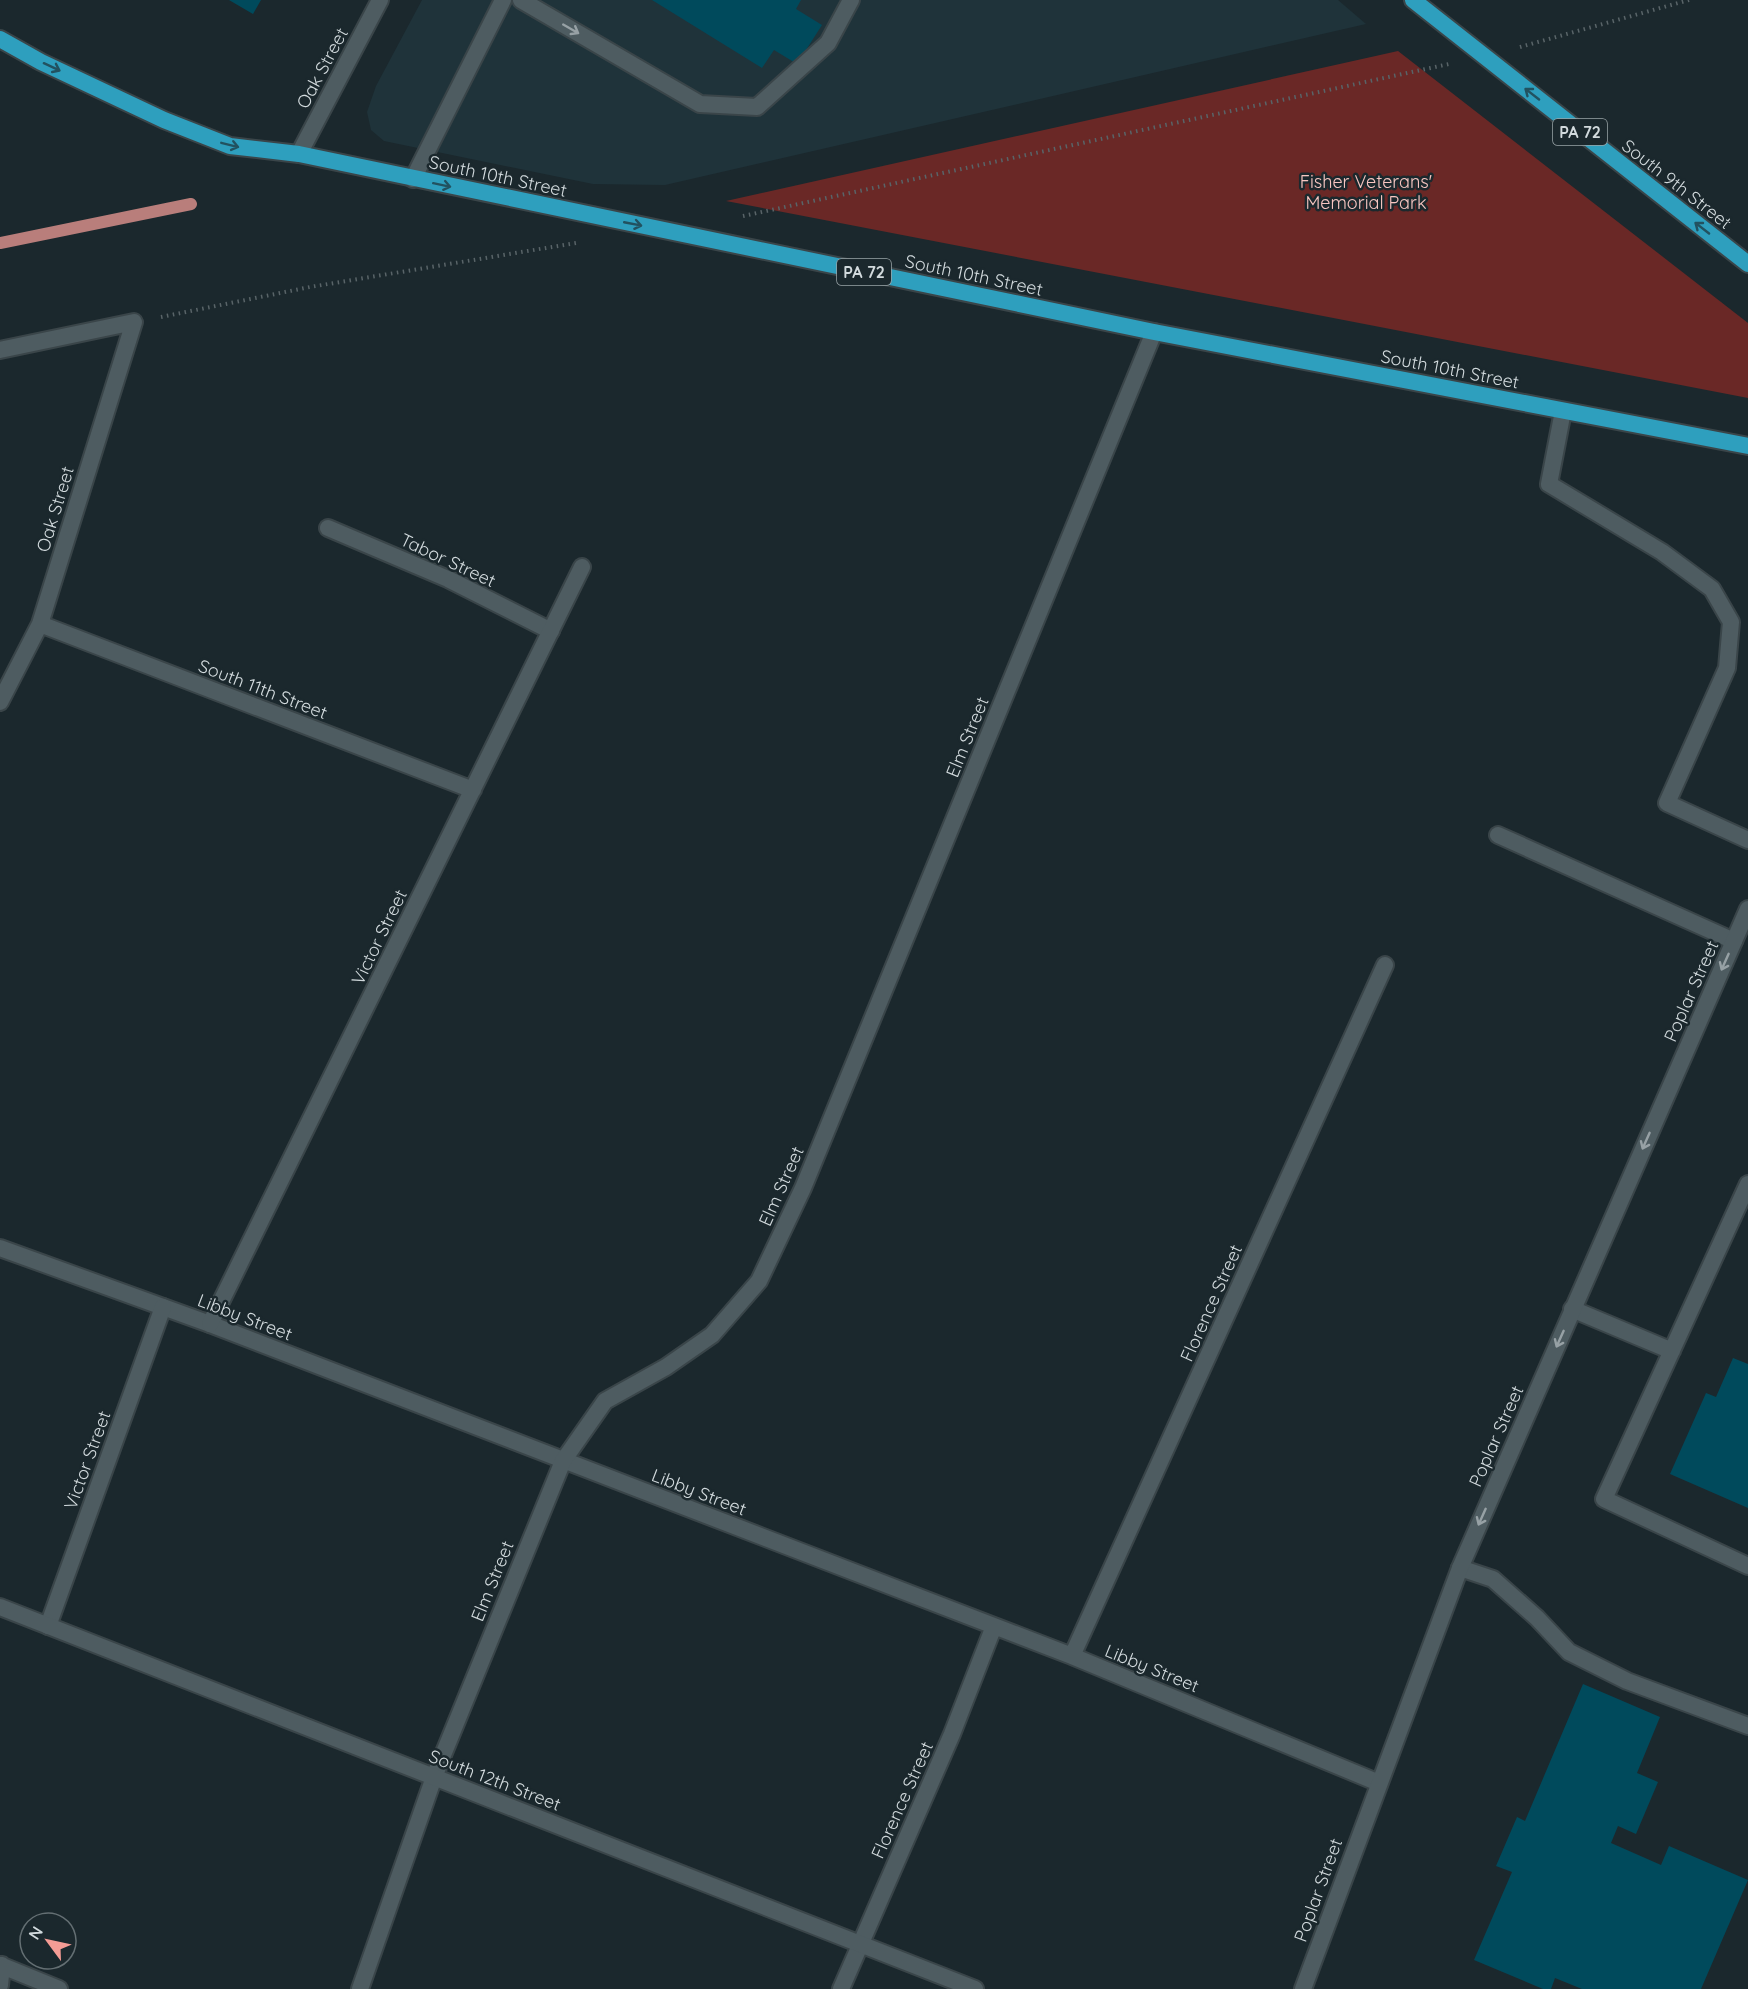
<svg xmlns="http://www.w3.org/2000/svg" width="1748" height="1989" viewBox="0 0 1748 1989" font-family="Quicksand,sans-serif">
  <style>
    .built { fill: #1f333a }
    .green { fill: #6a2826 }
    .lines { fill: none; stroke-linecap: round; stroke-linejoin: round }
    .stream { stroke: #b97e7b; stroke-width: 12 }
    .building { fill: #004a5c }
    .service-casing { stroke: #3a4549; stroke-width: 20 }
    .minor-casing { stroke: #3a4549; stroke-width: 20 }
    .secondary-casing { stroke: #3a4549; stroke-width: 20 }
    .trunk-casing { stroke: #3a4549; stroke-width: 20 }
    .path { stroke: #596468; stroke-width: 4; stroke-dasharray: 1.5 4.5; stroke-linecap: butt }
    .service { stroke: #4e5c61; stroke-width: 16 }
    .minor { stroke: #4e5c61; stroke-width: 16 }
    .secondary { stroke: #4e5c61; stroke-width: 16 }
    .trunk { stroke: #2e9fbe; stroke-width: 16 }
    .oneway { stroke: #97a1a5 }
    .oneway2 { stroke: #225260 }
    .labels { text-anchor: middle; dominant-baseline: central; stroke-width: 5; stroke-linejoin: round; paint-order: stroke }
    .shield { fill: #1b282d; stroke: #9ba5a8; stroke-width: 1.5 }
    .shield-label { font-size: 16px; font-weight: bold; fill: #d2dadd }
    .street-label { font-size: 18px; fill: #d2dadd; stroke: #1b282d }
    .park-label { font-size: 18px; fill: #f8c6c1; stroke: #1b282d }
  </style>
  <rect width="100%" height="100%" fill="#1b282d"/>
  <!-- built -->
  <path class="built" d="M422,0h916l28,24 -701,161 -72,-1 -209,-43 -13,-11 -4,-18 9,-26z"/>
  <!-- green -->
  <path class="green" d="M1398,51l350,272v75l-1022,-197z"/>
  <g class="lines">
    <!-- stream -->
    <path class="stream" d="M0,243l191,-39"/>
  </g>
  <!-- building -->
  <path class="building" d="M229,0h32l-8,14z
    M652,0h149l-5,9 26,16 -25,39 -23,-14 -12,18z
    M1733,1358l15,6v144l-78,-34 36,-81 10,4z
    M1583,1684l77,33 -23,56 21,9 -22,52 -18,-8 -7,17 50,22 8,-19 79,34 -47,109h-119l-27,-11 -4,11h-8l-69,-29 38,-88 -16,-6 21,-49 8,4z"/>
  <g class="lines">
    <defs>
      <path id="service" d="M521,0l179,104 57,3 71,-64 23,-43
        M413,179l90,-179
        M1563,411l-14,73 113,68 50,37 19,33 -4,46 -60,135 81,37
        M328,528l120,51 103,52
        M1498,835l236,106
        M1748,1184l-144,315 144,67
        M0,1248l210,76 862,332 307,127
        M1572,1309l100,42
        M1460,1568l33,11 44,39 32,34 58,29 121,45
        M1072,1656l313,-691
        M0,1965l59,24
        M0,1985l2,-20
        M841,1989l111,-255 42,-108"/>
      <path id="minor" d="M299,154l81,-154
        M0,350l134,-28 -94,302 -40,78
        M40,624l433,166
        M210,1324l372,-757
        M48,1626l115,-319
        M360,1989l74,-212 129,-316 42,-60 61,-34 46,-32 47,-54 44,-93 351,-856
        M1303,1989l157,-421 288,-659"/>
      <path id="secondary" d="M0,1607l975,382"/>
      <path id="trunk" d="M1413,0l335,264
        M0,39l41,23 123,58 66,26 69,8 855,178 594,114"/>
    </defs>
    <!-- service casing -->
    <use href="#service" class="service-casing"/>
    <!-- minor casing -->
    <use href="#minor" class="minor-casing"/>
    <!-- secondary casing -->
    <use href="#secondary" class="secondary-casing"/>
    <!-- trunk casing -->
    <use href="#trunk" class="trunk-casing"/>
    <!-- path -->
    <path class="path" d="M1520,47l169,-47
      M743,216l706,-152
      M161,317l149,-30 266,-44"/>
    <!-- service -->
    <use href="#service" class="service"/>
    <!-- minor -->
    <use href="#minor" class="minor"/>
    <!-- secondary -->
    <use href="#secondary" class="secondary"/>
    <!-- trunk -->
    <use href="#trunk" class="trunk"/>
  </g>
  <!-- one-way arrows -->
  <defs><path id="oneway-shaft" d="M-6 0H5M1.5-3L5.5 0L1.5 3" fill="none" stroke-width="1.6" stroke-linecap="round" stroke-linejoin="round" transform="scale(1.5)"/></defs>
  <g class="oneway">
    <use href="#oneway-shaft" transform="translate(571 29) rotate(30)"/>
    <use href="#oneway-shaft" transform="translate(1725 962) rotate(114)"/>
    <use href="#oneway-shaft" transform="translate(1646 1141) rotate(114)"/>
    <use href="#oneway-shaft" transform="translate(1560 1339) rotate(114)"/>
    <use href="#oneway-shaft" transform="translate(1482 1517) rotate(114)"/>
  </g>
  <g class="oneway2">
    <use href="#oneway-shaft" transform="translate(52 67) rotate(25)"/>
    <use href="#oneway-shaft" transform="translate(1532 94) rotate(-142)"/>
    <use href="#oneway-shaft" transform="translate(230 145) rotate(14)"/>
    <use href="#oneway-shaft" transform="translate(442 185) rotate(12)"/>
    <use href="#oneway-shaft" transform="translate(633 224) rotate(11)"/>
    <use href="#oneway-shaft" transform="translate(1702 228) rotate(-142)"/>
  </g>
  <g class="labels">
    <!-- shield labels -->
    <g class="shield">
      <rect x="1553" y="119" width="54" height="26" rx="4.5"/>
      <rect x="837" y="259" width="54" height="26" rx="4.5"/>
    </g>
    <g class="shield-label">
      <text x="1580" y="132">PA 72</text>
      <text x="864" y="272">PA 72</text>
    </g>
    <!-- street labels -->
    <g class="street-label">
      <text transform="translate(322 68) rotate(-62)">Oak Street</text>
      <text transform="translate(498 176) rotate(12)">South 10th Street</text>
      <text transform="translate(1677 184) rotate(38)">South 9th Street</text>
      <text transform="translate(974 275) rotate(12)">South 10th Street</text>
      <text transform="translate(1450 369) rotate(11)">South 10th Street</text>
      <text transform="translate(55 509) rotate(-73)">Oak Street</text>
      <text transform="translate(448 560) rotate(25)">Tabor Street</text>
      <text transform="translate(263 689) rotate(21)">South 11th Street</text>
      <text transform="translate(967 737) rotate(-68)">Elm Street</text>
      <text transform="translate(379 937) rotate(-64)">Victor Street</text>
      <text transform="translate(1691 991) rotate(-66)">Poplar Street</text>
      <text transform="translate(781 1186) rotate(-66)">Elm Street</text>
      <text transform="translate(1211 1303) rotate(-66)">Florence Street</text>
      <text transform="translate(245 1317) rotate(21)">Libby Street</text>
      <text transform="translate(1496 1436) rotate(-66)">Poplar Street</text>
      <text transform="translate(87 1460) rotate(-70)">Victor Street</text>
      <text transform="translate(699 1492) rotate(21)">Libby Street</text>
      <text transform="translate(492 1581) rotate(-68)">Elm Street</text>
      <text transform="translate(1152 1668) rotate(22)">Libby Street</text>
      <text transform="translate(495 1780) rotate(21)">South 12th Street</text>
      <text transform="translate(902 1800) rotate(-66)">Florence Street</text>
      <text transform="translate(1318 1890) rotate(-70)">Poplar Street</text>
    </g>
    <!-- park labels -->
    <g class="park-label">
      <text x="1366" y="181">Fisher Veterans'<tspan x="1366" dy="21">Memorial Park</tspan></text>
    </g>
  </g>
  <!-- north arrow -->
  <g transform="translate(48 1941) rotate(303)"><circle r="28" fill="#1b282d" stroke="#646f73" stroke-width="1.5"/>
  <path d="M0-4.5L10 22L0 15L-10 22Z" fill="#f59c95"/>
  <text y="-9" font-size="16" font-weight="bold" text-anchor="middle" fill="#d2dadd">N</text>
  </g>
</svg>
